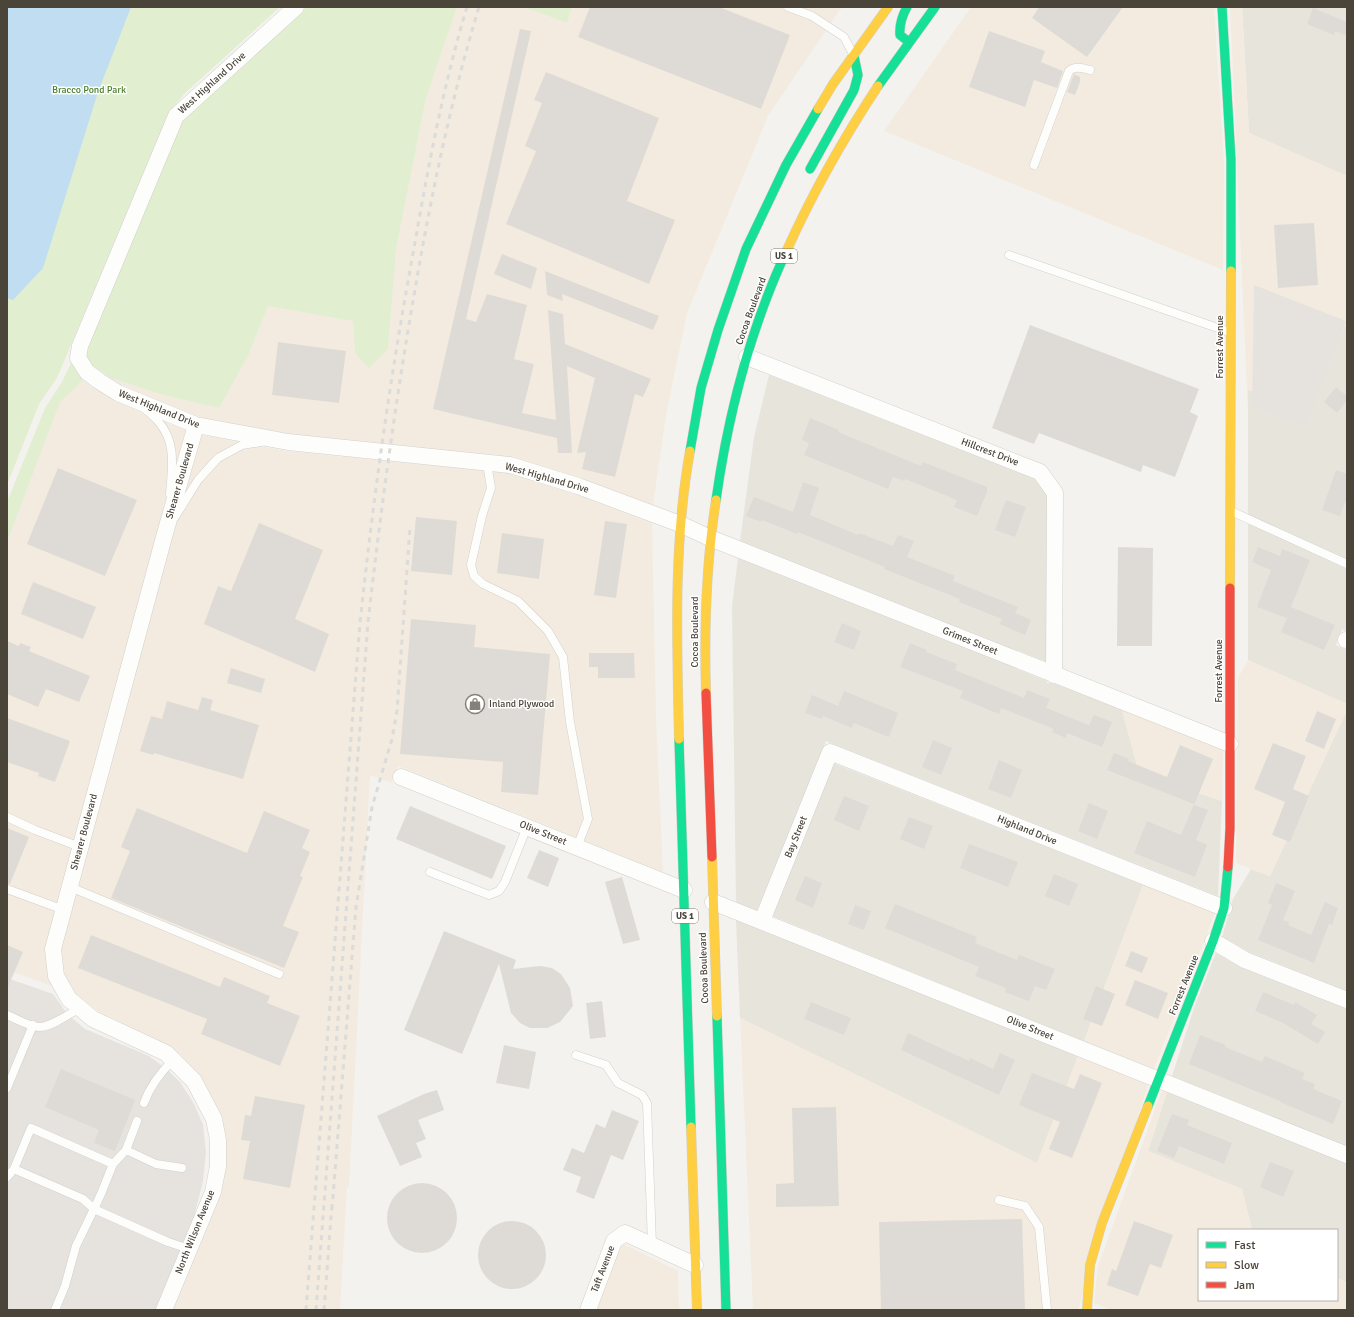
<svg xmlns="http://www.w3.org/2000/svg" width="1354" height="1317" viewBox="0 0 1354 1317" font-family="Signika,sans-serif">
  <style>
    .residential { fill: #e7e4dc }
    .commercial { fill: #f3ebdf }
    .industrial { fill: #e6e2de }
    .green { fill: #e1eecf }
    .parking { fill: #e6e3df }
    .water { fill: #c0ddf1 }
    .building { fill: #dedbd6 }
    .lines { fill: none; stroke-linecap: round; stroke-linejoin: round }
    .lane-casing { stroke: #d2d0cb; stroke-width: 9 }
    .street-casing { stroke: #d2d0cb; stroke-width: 17 }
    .fast-casing { stroke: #d3cfc5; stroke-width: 10 }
    .slow-casing { stroke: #d3cfc5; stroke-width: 10 }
    .jam-casing { stroke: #d3cfc5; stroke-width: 10 }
    .lane { stroke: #fdfdfc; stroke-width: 8 }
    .street { stroke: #fdfdfc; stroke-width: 16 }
    .fast { stroke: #16e098; stroke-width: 9 }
    .slow { stroke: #ffcf43; stroke-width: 9 }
    .jam { stroke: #f24e42; stroke-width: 9 }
    .rail { stroke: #dbdbda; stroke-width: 3; stroke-dasharray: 5 5; stroke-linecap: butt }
    .labels { text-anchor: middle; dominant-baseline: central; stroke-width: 3; stroke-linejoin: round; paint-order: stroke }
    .shield { fill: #fff; stroke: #817c74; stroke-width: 1 }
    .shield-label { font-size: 9px; font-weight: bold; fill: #4b4439 }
    .street-label { font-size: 10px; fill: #4b4439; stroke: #fff }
    .park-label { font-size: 10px; fill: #4a7f2a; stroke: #fff }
    .poi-label { font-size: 10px; fill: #4b4439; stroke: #fff; text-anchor: start }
  </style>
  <rect width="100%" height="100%" fill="#f4f2ee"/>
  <!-- residential -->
  <path class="residential" d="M1242,7h105v169l-98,-43z
    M1347,322v309l-5,-2 -6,16 11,5v54l-99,-44v-270l55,12z
    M769,375l266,104 13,17 -1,166 -307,-121 14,-104z
    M738,558l309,123v2h6l69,27 17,63 83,28 -4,95 -392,-155 -68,170 -22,-9 -4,-296z
    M1347,710v281l-98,-39 -27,-15 11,-38 18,-30 19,7z
    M833,763l310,122 -59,156 -312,-125z
    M736,920l342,136 -41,107 -297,-145z
    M1216,953l26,15 105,41v137l-175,-70 23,-71z
    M1167,1092l180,72v118l-10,-4v-48h-85l-10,-41 -94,-38z"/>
  <!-- commercial -->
  <path class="commercial" d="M457,7h67l43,16 5,-16h270l-74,109 -81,197 -21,102 -13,90 -72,-27 -70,-21 -221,-23 -91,-17 -77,-32 -11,-7 49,16 59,14 29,-52 20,-50 85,15 2,32 33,-4 8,-100 30,-151z
    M971,7h243l10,154 -1,109 -339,-139z
    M1230,7h12l7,126 98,43v146l-44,80 -55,-12v25z
    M83,380l32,21 72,30 -33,112 -108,404 6,39 -45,-16v-428l53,-140z
    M201,435l86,16 221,22 67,21 77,29 4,195 7,154 -265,-106 -7,16 12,5 -33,-12 -21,412h-2l-7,123h-168l53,-143 1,-27 -4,-23 -23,-42 -18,-20 -12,-9 -71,-35 -23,-18 -11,-21 -3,-23 110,-410z
    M1248,660l99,44v6l-77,166 -34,-13 2,-185z
    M1122,710l101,40 -1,51 -83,-28z
    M1143,885l72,28 -61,156 -70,-28z
    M740,1018l297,145 41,-107 70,29 -70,225h-325z
    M1162,1090l5,2 -19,59 94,38 10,41h-53v70h138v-22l10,4v28h-236l-17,-7 4,-37z
    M624,1244l54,27 1,39h-83l24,-63z"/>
  <!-- industrial -->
  <path class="industrial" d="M7,978l46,16 15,21 17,14 64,27 17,13 14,13 14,22 9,21 3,28 -3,28 -10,39 -37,90h-149z"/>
  <!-- green -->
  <path class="green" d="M7,7h273l-96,87 -16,20 -111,264 -18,26 -32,81z
    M307,7h150l-31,91 -30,151 -8,100 -19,19 -14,-15 -2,-32 -85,-15 -20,50 -29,52 -59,-14 -49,-16 -18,-12 -7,-11 2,-8 94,-226z
    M524,7h48l-5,16z
    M72,361l11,19 -23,22 -53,140v-40l38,-94 17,-26z"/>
  <!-- parking -->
  <path class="parking" d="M1254,285l92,36 -41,106 -53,-21z
    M7,1037l17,7 -5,15 20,8 -20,50 -12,-4z"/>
  <!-- water -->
  <path class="water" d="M7,7h124l-33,85 -55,176 -30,32 -6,-2z"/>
  <!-- building -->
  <path class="building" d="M590,7h129l71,28 -29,74 -183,-72z
    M1039,7h84l-36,50 -55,-39z
    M1313,8l34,14v14l-12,-5 -1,4 -27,-11z
    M520,29l11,2 -65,288 10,3 11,-28 40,11 -13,54 20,5 -12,49 34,7 -8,-110 15,4 2,30 86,35 -8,18 -8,-3 -20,83 -33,-8 4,-17 -9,1 18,-75 -28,-12 5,87h-14l-1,-15 -124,-29z
    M989,31l56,20 -4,11 22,9 -6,17 -23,-8 -9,27 -56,-20z
    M546,72l113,46 -32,83 48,19 -26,64 -143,-60 30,-73 -11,-5 17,-43 -8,-3z
    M1074,74l6,3v5l-5,13 -8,-3z
    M1314,223l4,62 -40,3 -4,-63z
    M502,254l35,14 -6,21 -37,-15z
    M545,271l114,45 -6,14 -91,-36 1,7 -16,-6z
    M1030,325l169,64 -9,23 8,4 -23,61 -32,-12 -2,7 -102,-39 -5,11 -42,-16z
    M278,342l68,9 -7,52 -67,-8z
    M1336,387l11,9v4l-10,13 -13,-11z
    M810,418l29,12 -1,2 83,34 2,-4 64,25v5l-10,24 -23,-9 3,-7 -52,-21 -1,2 -11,-4 -5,12 -84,-34 5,-12 -7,-3z
    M58,468l79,32 -32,76 -78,-32z
    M1336,470l11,4v23l-7,19 -18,-6z
    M803,482l16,6 -9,27 48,20 1,-2 34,13 5,-11 16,6 -7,16 48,19 -2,5 65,26 -3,6 16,7 -6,15 -25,-11 2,-5 -43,-17 1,-3 -76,-30 1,-2 -87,-35 -1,2 -35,-14 -1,2 -15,-6 8,-19 39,15z
    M1006,500l20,7 -11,30 -20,-7z
    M416,517l41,4 -5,54 -41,-4z
    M605,521l22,3 -11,74 -22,-3z
    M259,523l64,27 -28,69 34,15 -14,38 -111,-48 14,-38 13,5z
    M502,533l42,6 -5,40 -42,-6z
    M1118,547l35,1 -1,98h-35z
    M1258,547l22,9 2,-7 28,11 -19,47 44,18 -11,25 -43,-18 6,-14 -30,-11 14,-37 -19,-8z
    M33,582l63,25 -13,32 -62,-25z
    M411,619l65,6 -2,22 76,7 -12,141 -37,-3 2,-30 -103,-8z
    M842,623l19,8 -7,19 -20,-8z
    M7,641l12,5 1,-3 11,4 -2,4 61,25 -11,26 -33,-13 -8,18 -31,-13z
    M910,643l17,7 -1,2 31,12 -2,6 69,28 3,-8 23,9 -4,9 43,17 5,-10 18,7 -10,25 -35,-14 -1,5 -14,-6 2,-3 -53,-21 -2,6 -39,-16 3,-7 -63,-24z
    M589,653h45l1,25h-37v-11h-9z
    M231,668l34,11 -4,14 -34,-10z
    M844,691l54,22 -9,24 -35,-14 -2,5 -29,-12 -1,3 -17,-6 7,-18 26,11z
    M202,697l11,3 -3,10 49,15 -16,54 -89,-26 -1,2 -13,-4 11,-35 11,3 5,-18 31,9z
    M1317,711l19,8 -12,30 -19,-8z
    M7,718l63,23 -15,41 -17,-6 1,-3 -32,-11z
    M933,740l19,8 -11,27 -19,-8z
    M1273,743l33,13 -13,33 16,7 -19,46 -18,-7 13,-33 -31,-13z
    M1180,745l33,14 -19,46 14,5 -12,30 11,5 -12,32 -61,-24 13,-32 34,14 13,-31 -87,-34 7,-17 15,6 -1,2 39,16z
    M999,760l23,10 -11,28 -23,-9z
    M844,796l25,10 -10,25 -25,-11z
    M1089,803l19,8 -11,28 -19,-8z
    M410,806l96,40 -14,33 -96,-40z
    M137,808l110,45 17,-42 46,19 -8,18 8,4 -10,24 3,1 -20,49 16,6 -15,36 -173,-70 19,-47 -9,-4z
    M909,817l24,9 -9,23 -24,-10z
    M7,828l22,9 -19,47h-3z
    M969,844l49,18 -10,25 -48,-19z
    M539,850l20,8 -11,29 -21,-9z
    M1054,874l24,10 -9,22 -24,-10z
    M805,876l17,7 -9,25 -18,-8z
    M622,877l18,63 -17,4 -18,-62z
    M1276,883l19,8 -12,29 6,2 -1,3 23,10 14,-33 13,6 -6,17 -3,-1 -15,39 -56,-23 14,-35 -4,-2z
    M895,904l82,33 -2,6 42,17 2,-5 36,14 -9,21 -11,-4 -6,15 -24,-9 1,-4 -31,-12 4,-9 -94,-39z
    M855,905l16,6 -7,19 -16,-6z
    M444,931l72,29 -3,9 27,-3 12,2 9,6 9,14 3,18 -13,16 -13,6h-17l-10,-5 -9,-10 -12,-49 -37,90 -58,-24z
    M91,935l129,52 4,-10 46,19 -3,7 33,13 -20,50 -79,-32 6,-15 -129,-51z
    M7,945l16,7 -16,37z
    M1131,951l17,7 -6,15 -17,-7z
    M1135,980l33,13 -10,26 -33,-14z
    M1096,986l19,8 -13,32 -19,-7z
    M1263,992l31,13 1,-3 22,13 -6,9 14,8 -7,12 -35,-21 -28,-12z
    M602,1001l4,36 -16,2 -4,-36z
    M811,1002l40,16 -7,17 -40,-16z
    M908,1033l61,28 1,-3 23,11 7,-16 15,7 -16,35 -98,-45z
    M1200,1035l26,10 -1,2 37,15 3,-6 40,17 -3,6 13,5 -2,5 29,12 -9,23 -53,-22v-1l-91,-37z
    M504,1045l32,7 -7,37 -33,-6z
    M61,1069l74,31 -20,51 -21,-8 5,-13 -54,-23z
    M1032,1073l42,16 6,-15 22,9 -30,75 -23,-9 11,-27 -41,-17z
    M437,1090l7,20 -26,10 8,19 -10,4 6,14 -22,9 -23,-50 47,-22z
    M255,1096l50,9 -15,83 -47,-9 7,-38 -9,-1 4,-25 6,1z
    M836,1107l3,99 -63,1v-23l18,-1 -2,-75z
    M612,1110l27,11 -16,39 -12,-5 -17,44 -18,-7 5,-15 -18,-7 9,-22 12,5 12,-29 9,4z
    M1172,1114l17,6 -2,5 45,18 -8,21 -45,-18 -5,12 -17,-7z
    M1270,1162l24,9 -11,26 -23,-10z
    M387 1218a35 35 0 1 1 70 0a35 35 0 1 1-70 0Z
    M1022,1219l3,91h-144l-2,-88z
    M478 1255a34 34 0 1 1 68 0a34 34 0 1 1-68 0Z
    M1134,1221l39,14 -12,33 -11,-4 -12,32 -31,-11 5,-16 4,2z"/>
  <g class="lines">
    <defs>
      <path id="lane" d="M788,7l24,9 32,21 9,17
        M1034,165l35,-94c6,-5 13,-3 21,-1
        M1009,255l220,77
        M146,410c5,3 8,7 12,11 19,22 14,46 12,73
        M487,463l4,25 -9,28 -11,49 3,11 9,8 35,17 30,30 15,26 7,65 18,97 -11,28
        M1233,512l114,52
        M175,517l23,-37 20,-22 24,-13 19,-3
        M7,817l28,13 45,17
        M430,872l59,23 10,-4 6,-9 22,-55
        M70,887l209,87
        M7,889l57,21
        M7,1015c10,4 22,12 33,12 13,-1 29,-13 40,-19
        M576,1055l30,10 12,18 24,12 5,8 5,142
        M7,1088l26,-63
        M144,1103c6,-17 16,-30 29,-43
        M31,1128l82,36 -12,30 -7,15 -11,-10 -69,-30z
        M126,1150l30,14 26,4
        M113,1164l13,-14 11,-29
        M7,1177l7,-8
        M999,1200l26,6 14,21 8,83
        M55,1310l10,-24 11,-40 18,-37 74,33 21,7"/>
      <path id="street" d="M296,7l-120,109 -96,230 -2,12 9,14 12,9 19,12 78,32 92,17 222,23 68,21 102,38 30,14 520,206
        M747,357l293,115 15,21 -1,182
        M1346,640h1
        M401,777l283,113
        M713,902l634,253
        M762,921l68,-169 394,156
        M1213,941l32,19 102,40
        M164,1310l49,-118 5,-26v-26l-4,-21 -20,-38 -28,-28 -73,-34 -24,-20 -13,-23 -3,-27 111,-412 32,-112
        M588,1310l26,-69 11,-8 70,32"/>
      <path id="fast" d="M907,7c-5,9 -8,17 -7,28l9,7
        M1222,7l9,153v111
        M878,86l57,-79
        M810,169l44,-79 4,-15 -4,-19
        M690,451l11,-63 17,-58 28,-81 40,-84 32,-56
        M716,500c12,-85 34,-170 70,-248
        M679,739l12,388
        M717,1016l9,294
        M1148,1106l65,-165 11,-33 4,-41"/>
      <path id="slow" d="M818,109l15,-25 55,-77
        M786,252c26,-58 57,-113 92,-166
        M1230,588l1,-317
        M706,693c-2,-65 0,-129 10,-193
        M679,739c-2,-96 -6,-193 11,-288
        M712,857l5,159
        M691,1127l6,183
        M1087,1310l3,-45 12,-42 46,-117"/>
      <path id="jam" d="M706,693l6,164
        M1228,867l2,-39v-240"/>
    </defs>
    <!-- lane casing -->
    <use href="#lane" class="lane-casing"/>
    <!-- street casing -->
    <use href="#street" class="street-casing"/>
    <!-- fast casing -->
    <use href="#fast" class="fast-casing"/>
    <!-- slow casing -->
    <use href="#slow" class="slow-casing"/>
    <!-- jam casing -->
    <use href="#jam" class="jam-casing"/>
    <!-- lane -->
    <use href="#lane" class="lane"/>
    <!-- street -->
    <use href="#street" class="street"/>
    <!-- fast -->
    <use href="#fast" class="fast"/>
    <!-- slow -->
    <use href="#slow" class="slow"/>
    <!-- jam -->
    <use href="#jam" class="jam"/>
    <!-- rail -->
    <path class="rail" d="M332,1209l24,-302 16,-100 20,-68 5,-28 13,-184
      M306,1310l54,-687c13,-123 30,-244 52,-364 15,-85 30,-170 55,-252
      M316,1310l52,-688c12,-105 26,-210 44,-315 17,-101 37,-201 67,-300
      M324,1310l8,-106"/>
  </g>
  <!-- icons -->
  <defs>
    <symbol id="shop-ring" viewBox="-11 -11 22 22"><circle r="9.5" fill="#fff" stroke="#868178" stroke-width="1.5"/><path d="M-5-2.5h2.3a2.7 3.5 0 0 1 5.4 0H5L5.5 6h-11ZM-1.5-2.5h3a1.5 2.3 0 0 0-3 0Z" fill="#868178"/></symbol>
  </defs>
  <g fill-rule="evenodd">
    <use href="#shop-ring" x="464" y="693" width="22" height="22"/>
  </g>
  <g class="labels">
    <!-- shield labels -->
    <g class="shield">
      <rect x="771" y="249" width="26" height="14" rx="3"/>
      <rect x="672" y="909" width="26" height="14" rx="3"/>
    </g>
    <g class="shield-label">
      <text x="784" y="256">US 1</text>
      <text x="685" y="916">US 1</text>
    </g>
    <!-- street labels -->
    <g class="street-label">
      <text transform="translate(212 83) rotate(-42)">West Highland Drive</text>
      <text transform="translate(751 311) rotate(-70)">Cocoa Boulevard</text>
      <text transform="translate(1220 347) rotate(-90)">Forrest Avenue</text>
      <text transform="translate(159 409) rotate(22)">West Highland Drive</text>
      <text transform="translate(990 452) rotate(21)">Hillcrest Drive</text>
      <text transform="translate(547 478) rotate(16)">West Highland Drive</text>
      <text transform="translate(180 481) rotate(-74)">Shearer Boulevard</text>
      <text transform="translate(695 632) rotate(-90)">Cocoa Boulevard</text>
      <text transform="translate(970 641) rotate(22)">Grimes Street</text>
      <text transform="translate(1219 671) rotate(-90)">Forrest Avenue</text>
      <text transform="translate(1027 830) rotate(22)">Highland Drive</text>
      <text transform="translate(84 832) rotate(-75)">Shearer Boulevard</text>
      <text transform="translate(543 833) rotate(22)">Olive Street</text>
      <text transform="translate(796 837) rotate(-68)">Bay Street</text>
      <text transform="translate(704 968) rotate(-92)">Cocoa Boulevard</text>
      <text transform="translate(1184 985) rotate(-68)">Forrest Avenue</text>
      <text transform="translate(1030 1028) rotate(22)">Olive Street</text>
      <text transform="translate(195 1232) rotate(-68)">North Wilson Avenue</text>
      <text transform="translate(603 1269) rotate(-69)">Taft Avenue</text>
    </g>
    <!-- park labels -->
    <g class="park-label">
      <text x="89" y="90">Bracco Pond Park</text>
    </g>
    <!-- poi labels -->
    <g class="poi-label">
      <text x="489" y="704">Inland Plywood</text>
    </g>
  </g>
  <!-- border -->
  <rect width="1354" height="1317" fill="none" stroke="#4b4439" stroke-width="16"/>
  <!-- legend -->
  <rect x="1198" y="1229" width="140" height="72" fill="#ffffff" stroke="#b7b4b0"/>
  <rect x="1206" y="1242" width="20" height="6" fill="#16e098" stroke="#b7b4b0"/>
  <text x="1234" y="1249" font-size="12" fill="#4b4439">Fast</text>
  <rect x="1206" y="1262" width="20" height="6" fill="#ffcf43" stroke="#b7b4b0"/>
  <text x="1234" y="1269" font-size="12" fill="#4b4439">Slow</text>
  <rect x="1206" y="1282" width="20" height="6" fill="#f24e42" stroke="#b7b4b0"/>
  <text x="1234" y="1289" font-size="12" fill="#4b4439">Jam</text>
</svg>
